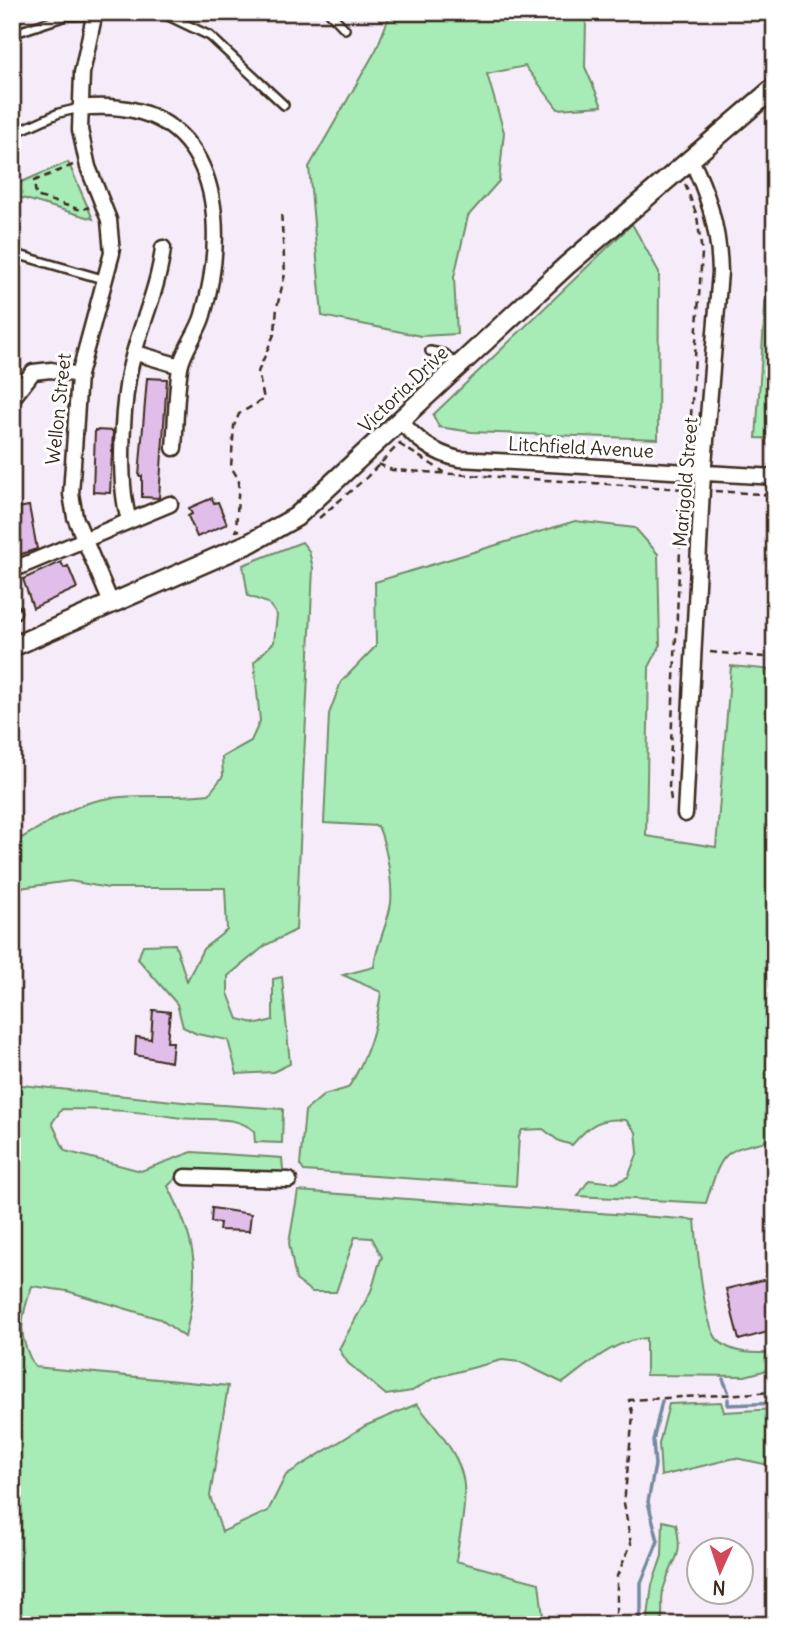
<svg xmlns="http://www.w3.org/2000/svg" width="787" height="1637" viewBox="0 0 787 1637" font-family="Delius,sans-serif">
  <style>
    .green { fill: #a7ecb7; stroke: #718b6a; stroke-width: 2 }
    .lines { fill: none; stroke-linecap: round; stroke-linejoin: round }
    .stream { stroke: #74899f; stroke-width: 3.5 }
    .building { fill: #e1beea; stroke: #3b2a1e; stroke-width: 2 }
    .service-casing { stroke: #3b2a1e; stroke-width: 12 }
    .minor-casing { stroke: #3b2a1e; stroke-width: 19 }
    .tertiary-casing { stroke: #3b2a1e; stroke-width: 23 }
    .path { stroke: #3b2a1e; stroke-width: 2.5; stroke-dasharray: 7 5; stroke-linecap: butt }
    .service { stroke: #fff; stroke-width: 7 }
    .minor { stroke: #fff; stroke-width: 14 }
    .tertiary { stroke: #fff; stroke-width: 18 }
    .labels { text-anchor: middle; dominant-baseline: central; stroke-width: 6; stroke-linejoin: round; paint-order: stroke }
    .street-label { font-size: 19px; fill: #3b2a1e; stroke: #fff }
  </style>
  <rect width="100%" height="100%" fill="#f6ecf9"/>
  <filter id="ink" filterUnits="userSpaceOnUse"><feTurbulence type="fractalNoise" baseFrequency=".0143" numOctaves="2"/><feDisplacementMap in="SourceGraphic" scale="14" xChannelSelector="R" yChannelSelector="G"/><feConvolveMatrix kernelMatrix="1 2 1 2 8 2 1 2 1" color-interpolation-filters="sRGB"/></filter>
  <g filter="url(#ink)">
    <!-- green -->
    <path class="green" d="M391,12h203l-8,8 -1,47 17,39 -44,3 -33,-43 -38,8 17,58 -5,49 -31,35 -14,61 3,57 -36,2 -99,-20 -13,-149 67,-117z
      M68,162l25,57 -81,-24v-9z
      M632,224l27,48 -1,167 -186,-7 -33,-5 -6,-12z
      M775,276v163l-19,-1 11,-159z
      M575,521l60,7 23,26 2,92 -11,21 -3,169 70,11 15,-181 44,4v469c-55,12 -52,11 -69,64l-128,-7 11,-16 26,3 13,-6 10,-25 -2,-20 -10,-12c-26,-3 -37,5 -54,25l-13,-4 -16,-12 -21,1 -3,6 -3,50 -212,-15 -4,-6 5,-54 19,-16 24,-7c20,-31 28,-60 33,-96l-38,-17 31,-8c2,-23 14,-42 17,-64 2,-20 -5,-59 -13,-77l-54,-3 5,-109 12,-32 35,-36 -1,-64z
      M302,542l7,9 4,17 -17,362 -30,15 -38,31v17l10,26 20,5 15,-4v-41l9,-2 8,87 -17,8 -36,2 -9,-34 -31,-6 -14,-7 -6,-23 -39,-45 5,-14 32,-1 12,37 16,-32 24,-19 -2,-42h-117l-38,-7 -58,8v-46c24,-12 48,-30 73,-39 36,-13 85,-5 124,-10l14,-18 -1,-19 29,-16 9,-20 -6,-59 20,-20 3,-27 -9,-12 -20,-7 -5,-31z
      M12,1084l180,19 91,6 -1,34 -27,-1 -1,-11c-18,-17 -49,-10 -73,-13 -43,-7 -75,-9 -119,-9l-10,14 13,28 76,20 51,-19 90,6 2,23 -101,-9 -15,14c30,58 32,88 17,151l-25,-18 -93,-28 -35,-5c-11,33 -16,49 3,81l193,19 -18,110 12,36 46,-21 18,-36 79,-49 52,-22c16,21 38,44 45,70 7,26 -3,61 -6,87l83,22 5,42h-532z
      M298,1191l397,29c2,25 8,102 22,119 14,16 39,14 58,14v15l-30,8 -99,-1v-37c-34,3 -56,25 -83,45l-43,-21 -18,-2 -68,18 -22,13 -26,4 -38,-32 -9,-14c10,-19 20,-36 30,-54 6,-11 7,-26 13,-38l-10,-19 -17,-1 -19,55h-24l-16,-12 -7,-37z
      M721,1402l3,10 51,-3v57l-40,-8 -74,18 -2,-32 10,-40z
      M663,1521l13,3c8,37 -3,32 -12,63 -4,11 0,25 -3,38h-14l5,-40 10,-29z"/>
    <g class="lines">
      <!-- stream -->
      <path class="stream" d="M723,1379l5,12
        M728,1399v6l47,-2
        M638,1625l3,-15v-27l17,-42 -10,-39 7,-37 -2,-24 9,-40"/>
    </g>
    <!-- building -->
    <path class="building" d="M147,378l20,1 -8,119 -17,-1v-21h-3z
      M95,430l18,1 -3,62 -17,-1z
      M212,498l2,5 4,-1 9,22 -30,13 -9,-21 4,-2 -3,-6z
      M29,506l8,43 -22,7 -3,-3v-44z
      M61,562l3,6 4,-2 9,22 -44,20 -10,-29z
      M153,1010l17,2 -3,30h6l-2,20 -36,-7 1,-18 15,2z
      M212,1208l39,6 -2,17 -30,-1 1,-7 -9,-1z
      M775,1277v53l-36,10 -13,-51z"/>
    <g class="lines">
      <defs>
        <path id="service" d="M160,12l50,24 74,69
          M329,12l16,17
          M12,34l54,-18 28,-1
          M12,134l47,-21 21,-5
          M12,253l94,27
          M430,351l15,3 12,11"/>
        <path id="minor" d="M95,12l-13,61 -2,57 8,37 21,53 3,33 -33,122 -8,119 4,23 36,86
          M80,108c134,-14 152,105 123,207 -5,18 -20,35 -23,53 -4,26 -4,54 -6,80
          M136,353l44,13
          M12,399l21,-27 18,-2 28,5
          M399,420c18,19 33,33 60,39l316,18
          M129,520c-11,-35 -7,-104 -1,-141 7,-44 30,-85 35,-131
          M12,570l158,-66
          M12,611l1,1
          M685,814l17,-325 18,-217c-1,-42 -11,-78 -30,-114
          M185,1177l104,3"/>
        <path id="tertiary" d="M12,647l238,-104 46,-26 270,-251 209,-179"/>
      </defs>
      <!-- service casing -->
      <use href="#service" class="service-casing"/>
      <!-- minor casing -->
      <use href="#minor" class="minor-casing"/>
      <!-- tertiary casing -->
      <use href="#tertiary" class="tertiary-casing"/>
      <!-- path -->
      <path class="path" d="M73,165l-39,16 2,15 45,14 8,-3
        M685,184l12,32 5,37 -14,207
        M395,403l43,-42
        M399,444l45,28
        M378,464l14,6 293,19
        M715,491l60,4
        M319,518l47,-40 35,-36
        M240,530l-4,1 3,-51 -8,-13 3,-41 5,-12 25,-15 -6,-27 17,-40 2,-25 8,-33 -4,-64
        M710,652l65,6
        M671,800l-2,-13 14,-301
        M612,1625l5,-16v-33l14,-32 -7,-41 9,-87 -4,-16 146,-8"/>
      <!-- service -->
      <use href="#service" class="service"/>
      <!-- minor -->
      <use href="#minor" class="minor"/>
      <!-- tertiary -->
      <use href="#tertiary" class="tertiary"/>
    </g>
  </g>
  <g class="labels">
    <!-- street labels -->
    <g class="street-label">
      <text transform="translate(403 389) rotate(-44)">Victoria Drive</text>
      <text transform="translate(58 409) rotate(-84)">Wellon Street</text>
      <text transform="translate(581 447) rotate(3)">Litchfield Avenue</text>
      <text transform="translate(685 482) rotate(-85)">Marigold Street</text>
    </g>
  </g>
  <!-- margin -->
  <rect width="787" height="1637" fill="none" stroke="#fff" stroke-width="42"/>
  <rect x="21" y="21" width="745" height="1595" fill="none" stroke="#3b2a1e" stroke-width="2.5" filter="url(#ink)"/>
  <!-- north arrow -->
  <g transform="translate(720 1571) rotate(183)"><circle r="33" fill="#ffffff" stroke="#b1aaa5" stroke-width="2"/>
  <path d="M0-5L12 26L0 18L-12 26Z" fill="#d1495b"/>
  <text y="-10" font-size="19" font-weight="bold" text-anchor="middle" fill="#3b2a1e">N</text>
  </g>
</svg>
